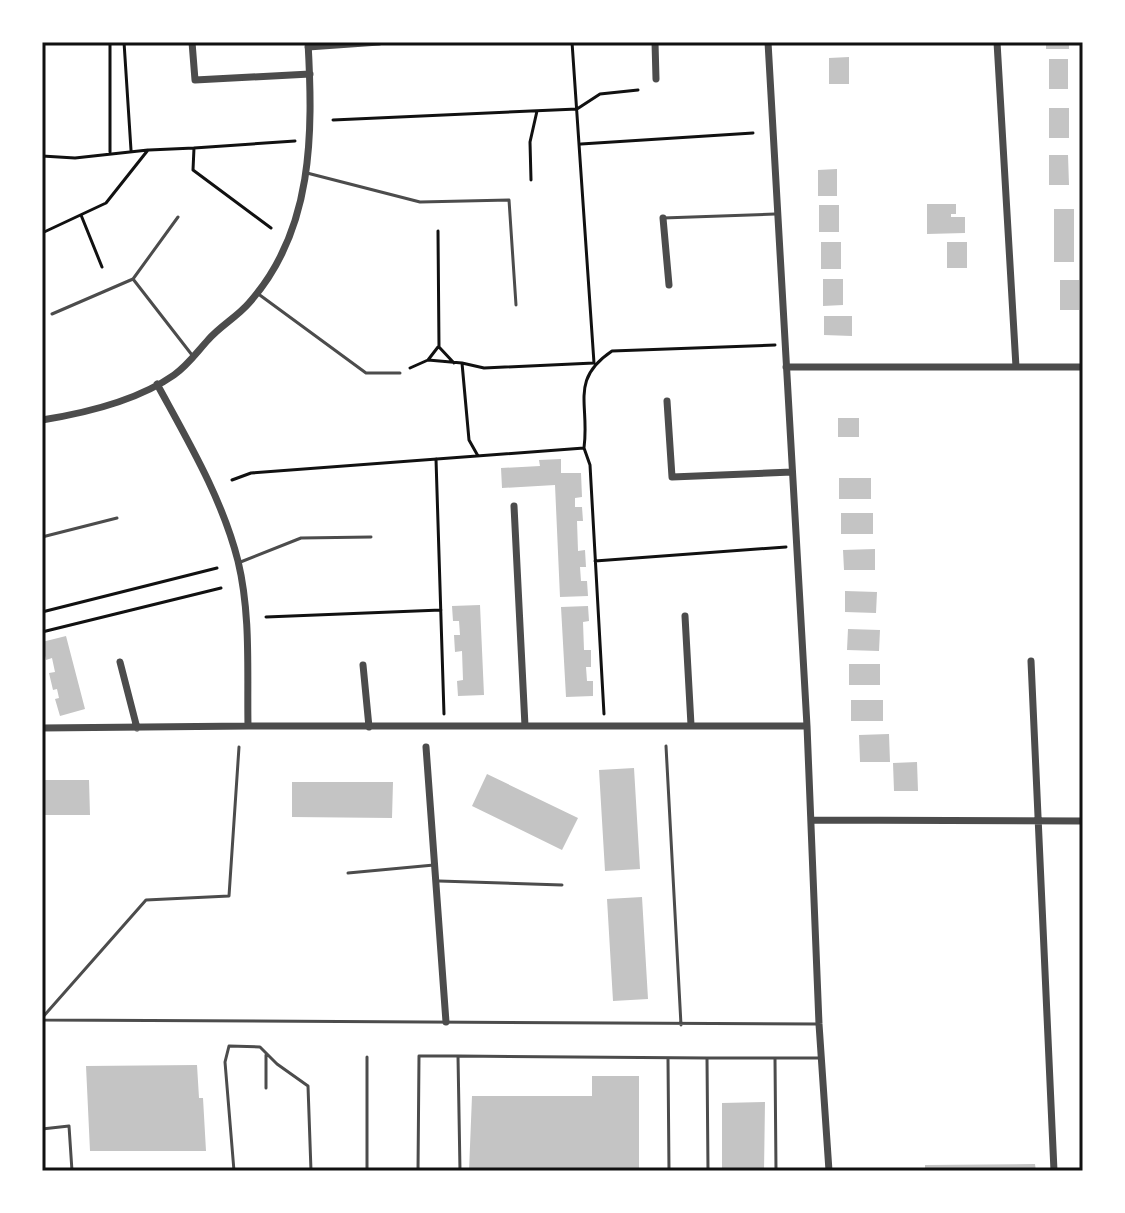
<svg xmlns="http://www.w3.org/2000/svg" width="1125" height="1213" viewBox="0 0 1125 1213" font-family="Georgia,serif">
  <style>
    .building { fill: #c4c4c4 }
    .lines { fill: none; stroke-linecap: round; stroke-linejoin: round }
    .path { stroke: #111; stroke-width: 3 }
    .service { stroke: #4c4c4c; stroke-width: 3 }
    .minor { stroke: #4c4c4c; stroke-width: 7 }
    .neatline { fill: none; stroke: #111; stroke-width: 3 }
  </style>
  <rect width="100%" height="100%" fill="#fff"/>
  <!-- building -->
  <path class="building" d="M1046,42h23v7h-23z
    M849,57v27h-20v-26z
    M1049,59h19v30h-19z
    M1049,108h20v30h-20z
    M1049,155h19l1,30h-20z
    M837,169v27h-19v-26z
    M927,204h29v10h-5v3h14v16l-38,1z
    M819,205h20v27h-20z
    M1054,209h20v53h-20z
    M821,242h20v27h-20z
    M947,242h20v26h-20z
    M823,279h20v26l-20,1z
    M1060,280h19v30h-19z
    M824,316h28v20l-28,-1z
    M838,418h21v19h-21z
    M561,459v14h20l1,24 -7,1v9h7l1,14h-6l1,30 7,-1 1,17h-6l1,14h6l1,15 -28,1 -5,-112 -53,3 -1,-20 39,-2 -1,-6z
    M839,478h32v21h-32z
    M841,513h32v21h-32z
    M875,549v21h-31l-1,-20z
    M845,591l32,1 -1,21 -31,-1z
    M480,605l4,90 -26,1 -1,-15 6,-1 -1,-29 -7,1 -1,-17h6l-1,-14h-6l-1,-15z
    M588,606l1,15 -6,1 1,28h7v17h-5l1,14h6v15l-27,1 -5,-90z
    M848,629l32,1 -1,21 -32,-1z
    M66,636l19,73 -25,7 -5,-17 4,-1 -2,-9 -4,1 -4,-17 6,-1 -3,-14 -6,2 -4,-18z
    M849,664h31v21h-31z
    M851,700h32v21h-32z
    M889,734l1,28h-30l-1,-27z
    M917,762l1,29h-24l-1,-28z
    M634,768l6,101 -35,2 -6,-101z
    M487,774l91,44 -16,32 -90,-44z
    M42,780h47l1,35h-48z
    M292,782h101l-1,36 -100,-1z
    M642,897l6,102 -35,2 -6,-102z
    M197,1065l2,33h4l3,53h-116l-4,-85z
    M592,1076h47v95h-170l3,-75h120z
    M765,1102l-1,69h-42v-68z
    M1035,1164l1,7h-111v-6z"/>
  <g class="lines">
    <!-- path -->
    <path class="path" d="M110,42v110
      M124,42l7,108
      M333,120l244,-11 23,-15 38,-4
      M581,144l172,-11
      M194,148l101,-7
      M149,150l45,-2 -1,22 78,58
      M42,156l33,2 73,-8 -42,53 -64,30
      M531,180l-1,-38 7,-31
      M81,215l21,52
      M438,231l1,116 15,16
      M428,360l10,-13
      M410,368l18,-8 34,3
      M584,448c6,-44 -15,-68 28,-97l163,-6
      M478,456l-9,-16 -7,-77 22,5 110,-5 -22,-321
      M436,459l8,255
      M232,480l19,-7 333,-25 6,17 14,249
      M595,561l191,-14
      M42,612l175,-44
      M266,617l175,-7
      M42,632l179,-44"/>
    <!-- service -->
    <path class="service" d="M307,173l113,29 89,-2 7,105
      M663,218l112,-4
      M133,279l59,76
      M257,293l109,80h34
      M52,314l81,-35 45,-62
      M42,537l75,-19
      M238,563l63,-25 70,-1
      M666,746l15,279
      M348,873l86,-8
      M439,881l123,4
      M42,1018l104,-118 83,-4 10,-149
      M42,1020l776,4
      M266,1055v33
      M367,1057v114
      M707,1058h112
      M668,1059l1,112
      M775,1059l1,112
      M42,1129l27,-3 3,45
      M234,1171l-9,-109 4,-16 31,1 17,17 31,22 3,85
      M418,1171l1,-115h39
      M460,1171l-2,-115 249,2 1,113"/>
    <!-- minor -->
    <path class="minor" d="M192,42l3,38 115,-6
      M655,42l1,37
      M768,42l39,684 12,298 10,147
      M997,42l19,325
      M308,47l71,-5
      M663,218l6,67
      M786,367h297
      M157,384c31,57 65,114 81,177 13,54 9,110 10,165
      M667,401l5,76 120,-5
      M42,420c44,-7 95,-19 132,-45 14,-10 23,-23 34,-35 12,-14 29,-23 41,-37 65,-73 64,-170 59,-261
      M514,506l11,220
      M685,616l6,109
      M1031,661l23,510
      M120,662l17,66
      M363,665l6,62
      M42,728l206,-2h559
      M426,747l20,275
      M811,820l272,1"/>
  </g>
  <!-- border -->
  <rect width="1125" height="1213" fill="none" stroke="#ffffff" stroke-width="88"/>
  <rect x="44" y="44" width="1037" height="1125" class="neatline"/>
</svg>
